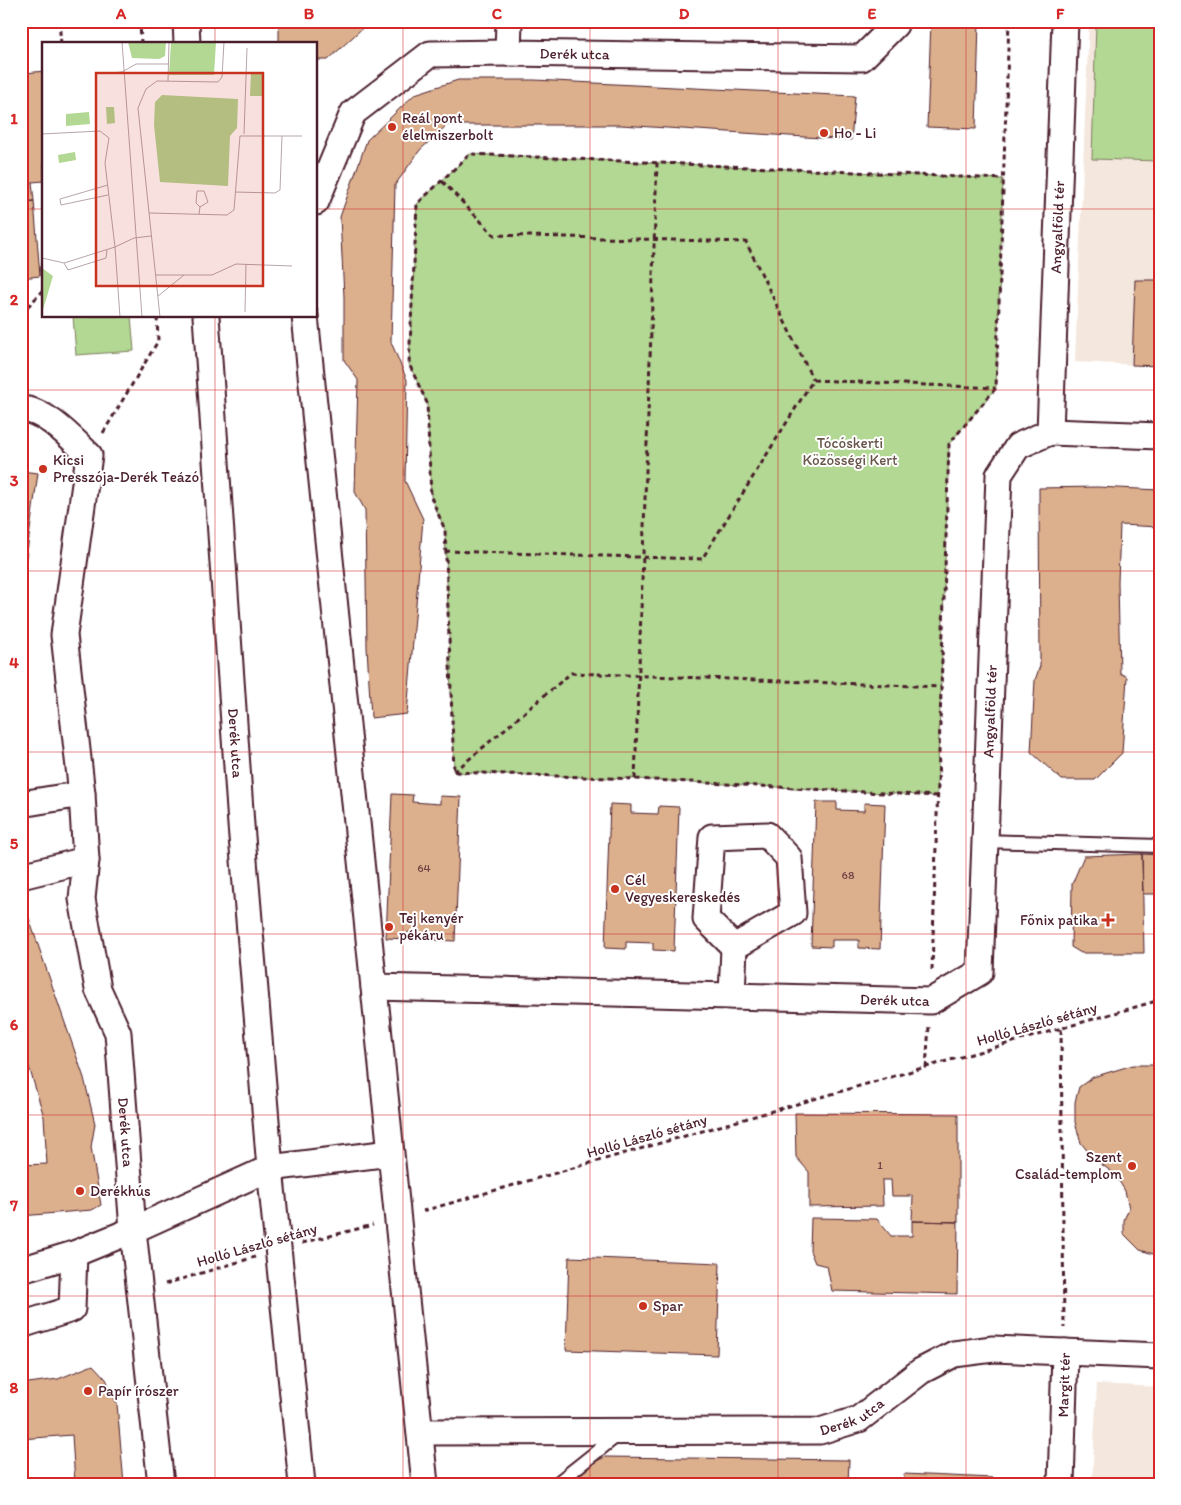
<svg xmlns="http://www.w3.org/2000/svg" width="1181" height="1505" viewBox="0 0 1181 1505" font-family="Itim,sans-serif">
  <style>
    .built { fill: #f4e7dd }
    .green { fill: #b2d893; stroke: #7e7c5f }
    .building { fill: #dcaf8d; stroke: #4a1f2b }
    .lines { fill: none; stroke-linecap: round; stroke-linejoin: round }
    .lane-casing { stroke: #4a1f2b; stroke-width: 16 }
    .street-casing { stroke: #4a1f2b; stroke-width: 29 }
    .path { stroke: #4a1f2b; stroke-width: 3; stroke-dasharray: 5 4; stroke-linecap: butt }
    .lane { stroke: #fff; stroke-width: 12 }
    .street { stroke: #fff; stroke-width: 25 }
    .grid { fill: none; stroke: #d62828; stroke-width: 1; stroke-opacity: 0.55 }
    .poi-dot { fill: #c8321e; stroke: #fff; stroke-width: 2 }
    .labels { text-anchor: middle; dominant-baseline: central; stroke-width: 4; stroke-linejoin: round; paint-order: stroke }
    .number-label { font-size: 12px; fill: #6e4344 }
    .street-label { font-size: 15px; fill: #4a1f2b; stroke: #fff }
    .poi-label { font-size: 15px; fill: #4a1f2b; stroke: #fff; text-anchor: start }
    .park-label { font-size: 15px; fill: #69564a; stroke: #fff }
    .inset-road { fill: none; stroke: #b7a5aa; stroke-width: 1 }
    .view { fill: #c8321e; fill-opacity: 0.15; stroke: #c8321e; stroke-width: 2.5 }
    .inset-edge { fill: none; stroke: #4a1f2b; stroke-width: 2.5 }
    .neatline { fill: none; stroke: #d62828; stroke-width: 2 }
    .grid-label { font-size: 16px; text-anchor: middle; font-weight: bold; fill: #d62828 }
  </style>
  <rect width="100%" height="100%" fill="#fff"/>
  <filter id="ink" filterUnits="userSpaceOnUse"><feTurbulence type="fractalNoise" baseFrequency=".02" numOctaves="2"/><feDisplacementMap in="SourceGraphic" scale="10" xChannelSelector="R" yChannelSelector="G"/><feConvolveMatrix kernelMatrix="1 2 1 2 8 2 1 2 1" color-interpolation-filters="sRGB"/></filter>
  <g filter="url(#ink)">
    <!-- built -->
    <path class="built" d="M1089,21h71v345l-85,-4z
      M1097,1384l63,3v97h-68z"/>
    <!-- green -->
    <path class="green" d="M1096,21h64v140l-68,-2z
      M470,154l533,25 -7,209 -47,56 -12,352 -302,-17 -181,-7 -9,-242 -14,-33 -4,-94 -18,-39 8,-160z
      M73,316h58l3,35 -58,4z"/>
    <!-- building -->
    <path class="building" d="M279,21l32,1 59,-1 -42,39h-12v-16h-37z
      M931,21h48l-3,108 -49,-2z
      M21,52h3l2,21 18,-2v110l-12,1 2,19 -13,1z
      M458,80h76l321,16 -4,44 -230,-15h-174l-27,25 -25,35 -4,157 16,38 -2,101 18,38 -16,195 -36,4 -4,-71 -2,-137 -10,-18 3,-112 -14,-20v-63l-4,-80 27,-77 48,-46z
      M34,201l6,75 -19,2v-76z
      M1135,280h25v86l-28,-1z
      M21,471l17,2 -17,122z
      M1097,487l63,3v37l-40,-2 -2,58 2,90 7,4 -5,76 -27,27h-33l-31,-28 4,-72 5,-14 -1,-178z
      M392,794l21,1 -1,7 28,2v-8l21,1 -6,144 -20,-1v-7l-27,-1 -1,7 -21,-1z
      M816,802h21v8l27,1v-8l21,1 -5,145 -21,-1v-8h-27v7l-21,-1z
      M610,804l21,1v8l27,1 1,-8 20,1 -5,144 -21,-1v-7l-27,-1v7l-21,-1z
      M1142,854l2,99h-63l-10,-6 1,-63 12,-28z
      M1142,854l18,1v39h-17z
      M26,910l58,168 11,46 -4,23 10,58 -9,5 -71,6v-51l26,-1 -3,-47 -23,-77v-128z
      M1133,1065h20l7,8v183l-20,-6 -16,-16v-14l5,-12 -4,-17 -10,-17 -21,-15 -13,-16 -6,-21v-20l4,-15 14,-10z
      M795,1113l163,1v108l-46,-1 1,-25h-21l-1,-16h-9l1,26 -74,1v-35l-13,-15z
      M811,1218l66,1 14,17h21v-15l46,1 -1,72 -125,-3 -5,-25 -12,-3 -5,-12z
      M569,1257l151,6 -3,92 -151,-5z
      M93,1365l13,14 11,25 7,80h-49l-3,-49 -51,4v-55l37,-5z
      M1158,1419h2v65h-5z
      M605,1457l244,3 -1,24h-291l13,-11z
      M904,1474l90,4v6h-91z"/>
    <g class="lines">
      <defs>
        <path id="lane" d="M984,841l176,5
          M556,1484l63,-50"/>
        <g id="street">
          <path d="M186,21l1,23"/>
          <path d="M508,53l1,-32"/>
          <path id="s1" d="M316,202l37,-89 77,-59 78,-1 354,5 33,-33v-4"/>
          <path id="s2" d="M206,316l35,509 29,343 32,316"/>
          <path d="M305,316l120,1168"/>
          <path id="s3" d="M21,409c25,1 51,30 68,46l-25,180 18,159 4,66 -4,39 16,90 20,44 15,197 -59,24 -53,16"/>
          <path id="s4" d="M1050,432l15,-411"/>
          <path d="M21,804l61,-10"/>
          <path d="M21,876l65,-16"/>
          <path id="s5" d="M374,987l557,14 49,-29 19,-497 19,-29 32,-14 110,4"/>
          <path d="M732,996l2,-49 59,-34 -4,-55 -22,-23 -55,2 -6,82 28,28"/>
          <path d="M21,1325l51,-16 2,-55"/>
          <path id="s6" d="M420,1432l400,-1 39,-12 62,-48 33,-17 39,-5 167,7"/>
          <path d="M161,1484l-28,-254 137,-62 120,-15"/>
          <path id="s7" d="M1061,1484l4,-132"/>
        </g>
      </defs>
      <!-- lane casing -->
      <use href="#lane" class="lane-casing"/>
      <!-- street casing -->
      <use href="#street" class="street-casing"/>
      <!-- path -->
      <path class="path" d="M59,21l2,23
        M140,21l1,23
        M442,181l52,54 252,7 67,138
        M21,313l23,-23
        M813,380l182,8
        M103,433l55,-92 -1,-25
        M445,551l257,8 111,-179
        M454,772l117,-99 370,14
        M635,779l22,-616
        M937,796l-302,-17 -181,-7 -9,-242 -14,-33 -4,-94 -18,-39 8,-160 53,-50 533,25
        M932,970l17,-526 47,-56 13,-367
        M1061,1029l3,299
        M926,1068l3,-42
        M423,1211l737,-211
        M302,1243l71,-18
        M165,1284l90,-27"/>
      <!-- lane -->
      <use href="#lane" class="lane"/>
      <!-- street -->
      <use href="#street" class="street"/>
    </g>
  </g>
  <!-- grid -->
  <path class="grid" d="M215,21v23M403,21v1463M590,21v1463M778,21v1463M966,21v1463M21,209h23M316,209h844M215,316v1168M21,390h1139M21,571h1139M21,752h1139M21,934h1139M21,1115h1139M21,1296h1139"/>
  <!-- markers -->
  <g class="poi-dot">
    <circle cx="392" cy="127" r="5"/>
    <circle cx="824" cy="133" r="5"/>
    <circle cx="43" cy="469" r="5"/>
    <circle cx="615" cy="889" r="5"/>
    <path d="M1105.5 912.5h5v5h5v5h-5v5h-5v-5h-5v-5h5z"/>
    <circle cx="389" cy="927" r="5"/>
    <circle cx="1132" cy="1166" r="5"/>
    <circle cx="80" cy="1191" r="5"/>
    <circle cx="643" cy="1306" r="5"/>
    <circle cx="88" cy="1391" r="5"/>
  </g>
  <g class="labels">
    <!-- number labels -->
    <g class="number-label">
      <text x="424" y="868">64</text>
      <text x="848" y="875">68</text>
      <text x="880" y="1165">1</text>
    </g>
    <!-- street labels -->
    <g class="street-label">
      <text stroke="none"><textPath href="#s1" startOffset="338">Derék utca</textPath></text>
      <text stroke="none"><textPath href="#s4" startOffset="205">Angyalföld tér</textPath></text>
      <text stroke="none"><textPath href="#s5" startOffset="875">Angyalföld tér</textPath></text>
      <text stroke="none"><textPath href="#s2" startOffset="428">Derék utca</textPath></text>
      <text stroke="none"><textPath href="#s5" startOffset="521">Derék utca</textPath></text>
      <text transform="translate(1037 1024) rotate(-16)">Holló László sétány</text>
      <text stroke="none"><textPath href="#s3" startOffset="770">Derék utca</textPath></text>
      <text transform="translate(647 1136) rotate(-16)">Holló László sétány</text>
      <text transform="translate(257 1245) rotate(-16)">Holló László sétány</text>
      <text stroke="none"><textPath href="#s7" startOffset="99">Margit tér</textPath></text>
      <text stroke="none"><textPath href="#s6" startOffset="435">Derék utca</textPath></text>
    </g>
    <!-- poi labels -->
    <g class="poi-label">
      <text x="402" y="118">Reál pont<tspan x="402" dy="17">élelmiszerbolt</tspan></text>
      <text x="834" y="133">Ho - Li</text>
      <text x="53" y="460">Kicsi<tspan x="53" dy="17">Presszója-Derék Teázó</tspan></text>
      <text x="625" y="880">Cél<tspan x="625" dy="17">Vegyeskereskedés</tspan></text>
      <text x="399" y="918">Tej kenyér<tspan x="399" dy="17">pékáru</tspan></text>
      <text x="1098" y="920" text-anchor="end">Főnix patika</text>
      <text x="1122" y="1157" text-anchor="end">Szent<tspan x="1122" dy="17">Család-templom</tspan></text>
      <text x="90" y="1191">Derékhús</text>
      <text x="653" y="1306">Spar</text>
      <text x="98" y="1391">Papír írószer</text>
    </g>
    <!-- park labels -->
    <g class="park-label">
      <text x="850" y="443">Tócóskerti<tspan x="850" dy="17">Közösségi Kert</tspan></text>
    </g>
  </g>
  <!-- overview -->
  <g transform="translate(42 42)">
    <rect width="275" height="275" fill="#fff"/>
    <path d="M86,0h38l-1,14 -6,3 -27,-1zM129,0h45l-2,33h-45zM209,30l12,1v23h-13zM120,53l76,4 -1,29 -7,8 -2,50 -68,-4 -6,-57 1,-23zM64,65h8l1,16 -8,1zM47,70l1,12 -24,2v-12zM33,110l1,8 -17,3 -1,-8zM0,226l11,8 -11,37z" fill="#b2d893"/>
    <path class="inset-road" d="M80,0l20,275M66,31l14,-1 14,-8h32M126,39l1,-39M0,92l58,-3 9,7 -4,25 10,84 -51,16 -22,-5M202,92l3,-86M66,143l-48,14 1,6 47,-10M193,150l40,1 5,-3 2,-54M107,171l78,2 7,-5 6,-74h62M157,172l1,-7 8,-5 -4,-11h-7l-1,12 4,4M22,221l4,7 38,-12 1,-8M113,233h57l24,-11 56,2M116,254l26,-21M203,270l1,-48M78,275l-5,-70 19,-9 17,-2M118,275l-22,-209 8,-19 11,-8 61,1 4,-5 2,-35"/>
    <path class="view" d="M54,31h167v213h-167z"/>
    <rect width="275" height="275" class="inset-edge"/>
  </g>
  <!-- margin -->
  <rect width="1181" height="1505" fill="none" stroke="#fff" stroke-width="55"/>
  <rect x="28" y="28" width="1126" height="1450" class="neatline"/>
  <g class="grid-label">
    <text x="121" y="19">A</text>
    <text x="309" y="19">B</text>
    <text x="497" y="19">C</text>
    <text x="684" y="19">D</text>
    <text x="872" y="19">E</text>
    <text x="1060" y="19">F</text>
    <text x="14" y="124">1</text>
    <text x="14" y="305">2</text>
    <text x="14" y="486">3</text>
    <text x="14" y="668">4</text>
    <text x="14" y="849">5</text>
    <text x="14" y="1030">6</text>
    <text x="14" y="1211">7</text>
    <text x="14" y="1393">8</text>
  </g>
</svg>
